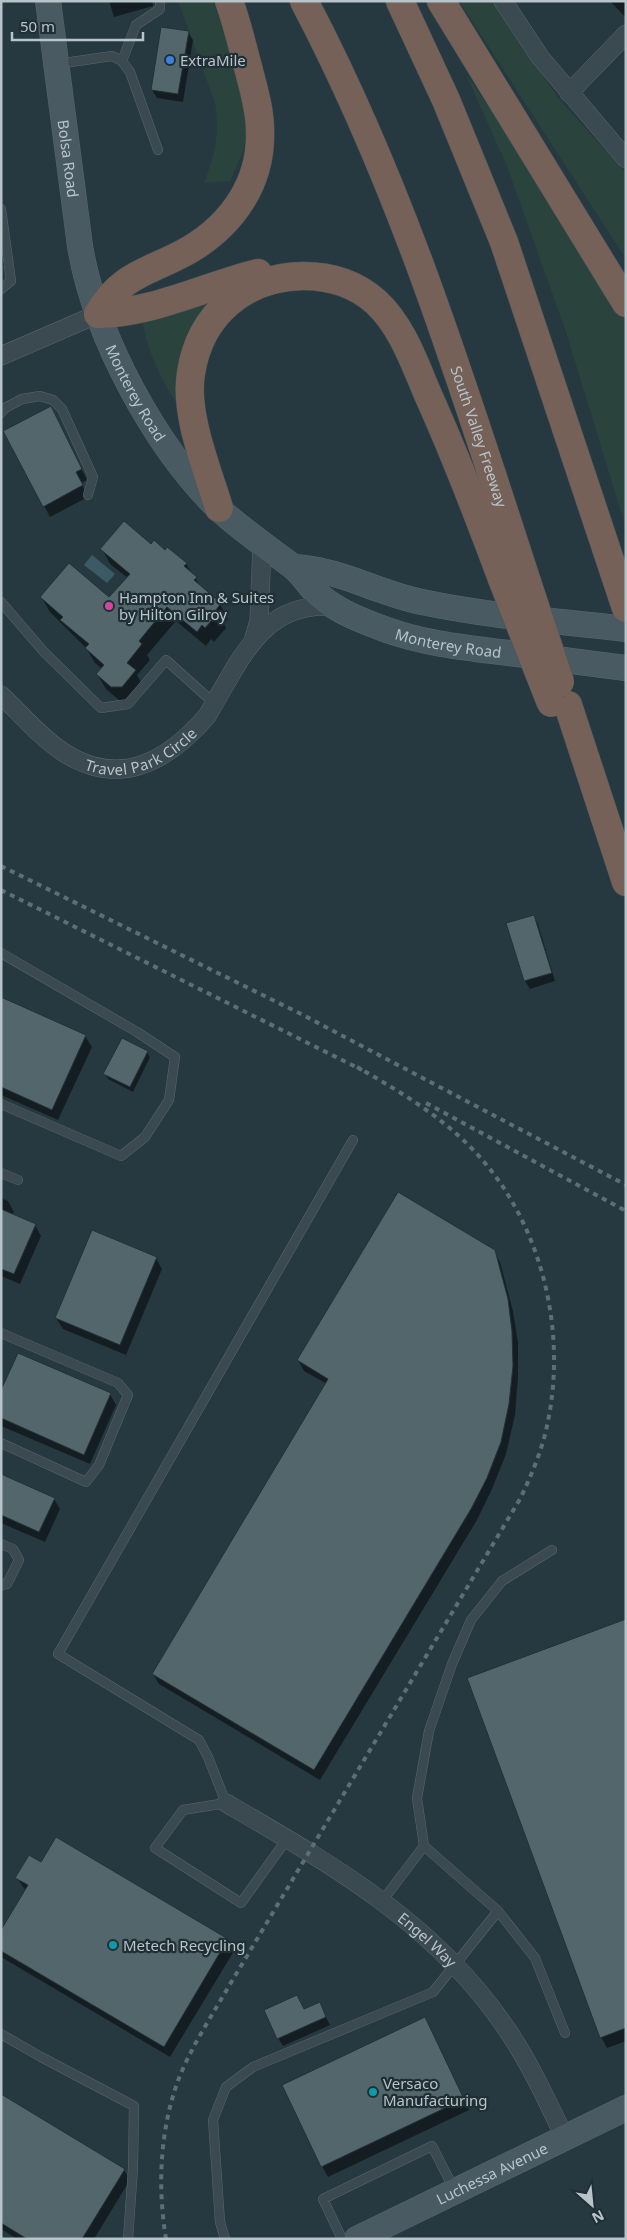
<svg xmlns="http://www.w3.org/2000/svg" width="627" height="2240" viewBox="0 0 627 2240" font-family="'Noto Sans',sans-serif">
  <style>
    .green { fill: #2a433d }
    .water { fill: #3b5a65 }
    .shadow { fill: #0007 }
    .building { fill: #52666c; stroke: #223137 }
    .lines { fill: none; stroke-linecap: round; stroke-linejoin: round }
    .lane-casing { stroke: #59676d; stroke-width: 10 }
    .street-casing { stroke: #59676d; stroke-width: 19 }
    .secondary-casing { stroke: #59676d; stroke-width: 26 }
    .highway-casing { stroke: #46545a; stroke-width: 29 }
    .lane { stroke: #3b4a50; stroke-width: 9 }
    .street { stroke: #3b4a50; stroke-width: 18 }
    .secondary { stroke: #495a62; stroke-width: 25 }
    .highway { stroke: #756158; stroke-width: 28 }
    .rail { stroke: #5d6f76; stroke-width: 4; stroke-dasharray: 5 5; stroke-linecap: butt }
    .highway-bridge-casing { stroke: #46545a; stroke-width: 29; stroke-linecap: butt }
    .highway-bridge { stroke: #756158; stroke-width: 28 }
    .shop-dot { fill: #3f7fe0; stroke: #202f35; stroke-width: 2 }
    .hotel-dot { fill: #d1479c; stroke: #202f35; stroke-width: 2 }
    .culture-dot { fill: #0f9aa8; stroke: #202f35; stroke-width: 2 }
    .labels { text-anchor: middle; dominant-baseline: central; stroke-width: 4.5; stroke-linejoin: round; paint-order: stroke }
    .poi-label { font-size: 15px; fill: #b7c4ca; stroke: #202f35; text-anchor: start }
    .street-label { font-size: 15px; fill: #b7c4ca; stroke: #202f35 }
  </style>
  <rect width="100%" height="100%" fill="#273940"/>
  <!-- green -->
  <path class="green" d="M178,1h35c12,35 36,94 34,130 -1,19 -10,34 -17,50l-26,2c11,-28 16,-50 11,-80z
    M459,1h33l66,97 68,75v86z
    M466,74l94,135 66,109v210l-60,-196 -58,-163z
    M222,295l-43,112c-18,-27 -31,-55 -37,-86z"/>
  <!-- water -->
  <path class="water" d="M92,555l23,19 -8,9 -23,-18z"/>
  <!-- shadow -->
  <path class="shadow" d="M109,1h43l1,5 -39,11z
    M610,1h16v17z
    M188,32l5,8 -10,62 -26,-4 -5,-8z
    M1,230l4,35 -4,1z
    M56,419l31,61 -6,3 7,14 -38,20 -6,-11z
    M151,546l14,5 21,13 16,25 18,15 8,15 -4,5 2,4 -12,14 -3,-3 -5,7 -30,-25 -29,34 3,5 -13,15 6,11 -13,15 -9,1 -15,-13 -9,-15 5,-5 -7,-6 -9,-15 -36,-36 -9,-15 69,2 18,-21 -18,-14 -8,-15z
    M533,916l5,8 17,57 -25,8 -5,-8 -17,-57z
    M1,998l84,38 7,11 -34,73 -57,-25z
    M147,1052l3,5 -17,35 -25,-13 -3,-5z
    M1,1198l7,3 6,11 -2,3 23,10 6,11 -21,48 -19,-8z
    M494,1251l6,11 13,49 5,32v34l-3,38 -9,39 -14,35 -15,31 -157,260 -161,-96 -6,-10 174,-290 -23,-13 -6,-11z
    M156,1258l6,11 -36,86 -63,-26 -7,-11z
    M1,1393l109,1 6,11 -26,59 -89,-38z
    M1,1475l53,24 6,10 -15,33 -44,-19z
    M626,1621v420l-19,7 -6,-11z
    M42,1863l185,77 7,11 -64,106 -169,-100v-25l25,-41 -9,-13z
    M319,2004l11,21 -47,21 -5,-8 26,-27z
    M425,2018l44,92 -141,67 -6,-11z
    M1,2095l123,75 6,10 -36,59h-77l-16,-10z"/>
  <!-- building -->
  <path class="building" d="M161,27l28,4 -11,63 -27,-4z
    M51,406l31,63 -6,3 7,13 -40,22 -40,-76z
    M124,521l27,23 3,-4 11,10 2,-3 20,16 -3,3 13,11 -3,3 27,23 -5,7 3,2 -14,16 -3,-3 -5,7 -30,-25 -28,34 3,3 -15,19 9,7 -14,17h-11l-15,-13 8,-9 -19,-17 4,-4 -29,-24 3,-3 -23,-20 29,-34 40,34 21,-23 -30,-25z
    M534,915l18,58 -28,8 -18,-58z
    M1,997l85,38 -34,75 -51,-23z
    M122,1038l26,13 -18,36 -27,-13z
    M398,1192l97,58 13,49 4,32 1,35 -4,38 -8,38 -14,36 -16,31 -157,261 -162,-96 176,-295 -31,-19z
    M1,1209l35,15 -22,50 -13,-5z
    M92,1230l65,27 -37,88 -65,-27z
    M18,1353l93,40 -27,62 -83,-37v-28z
    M1,1474l54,24 -16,34 -38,-17z
    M626,1619v409l-26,10 -133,-360z
    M56,1837l172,102 -64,108 -163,-96v-21l27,-45 -13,-7 14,-23 12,7z
    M297,1995l7,14 16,-7 6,15 -49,22 -13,-29z
    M425,2017l39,82 -143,68 -39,-82z
    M1,2094l124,75 -43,70h-55l-26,-16z"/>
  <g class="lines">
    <defs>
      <path id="lane" d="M122,61l14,-36 24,-16v-8
        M57,64l55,-8 10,5 8,11 28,78
        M1,209l10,72 -10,8
        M1,413l4,-5 17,-9 18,-3 13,4 9,9 31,68 -5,18
        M1,602l43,50 57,56 27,-4 38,-44 49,44
        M1,953l136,79 38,25 -6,43 -24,37 -24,19 -120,-52
        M1,1173l17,7
        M1,1333l117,50 10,12 -29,70 -13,17 -85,-39
        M1,1544l12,5 6,11 -12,24 -6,1
        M287,1839l-46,64 -86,-55 28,-38 43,-7 -18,-46 -9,-17 -141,-86 295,-514
        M424,1846l-7,-48 12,-67 23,-67 19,-44 31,-39 50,-31
        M498,1911l37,47 30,75
        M1,2034l40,23 93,49 -1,62 -5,71
        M225,2239l-5,-17 -7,-102 13,-33 27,-20 180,-75 65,-81 -74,-65 -41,54
        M342,2239l-19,-40 109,-53 23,45"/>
      <g id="street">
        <path d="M503,1l37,56 86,102"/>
        <path d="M569,93l57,-59"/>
        <path d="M1,356l97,-42"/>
        <path d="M254,638l5,-17 3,-76"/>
        <path id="s1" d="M1,695c20,19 39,42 62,57 57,37 105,9 144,-36 32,-53 55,-117 128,-109"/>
        <path id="s2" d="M226,1803c108,63 211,121 282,228 23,34 39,70 57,107"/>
      </g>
      <g id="secondary">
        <path id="s3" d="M48,1l32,245c15,90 75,201 140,264 23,21 47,37 72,56 10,7 17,21 28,30 18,16 45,26 67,34 39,14 81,18 122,23 39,5 78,10 117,15"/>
        <path d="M294,567c45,2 84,26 128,35 66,14 136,19 204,27"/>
        <path id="s4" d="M357,2239l269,-131"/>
      </g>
      <g id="highway">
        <path id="s5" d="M304,1c98,186 158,382 223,581"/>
        <path d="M400,1l46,99 58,142 122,366"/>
        <path d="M441,1l185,302"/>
        <path d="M98,314c25,-42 53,-42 91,-64 44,-26 73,-68 71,-120 0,-21 -7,-43 -12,-63 -6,-22 -11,-44 -19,-66"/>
        <path d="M98,314c55,-1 107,-28 160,-41"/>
        <path d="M219,508c-12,-40 -35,-94 -28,-135 9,-59 54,-96 112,-97 27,0 53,8 73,26 27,25 39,63 53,95 27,60 50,120 73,182"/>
        <path d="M568,705l58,177"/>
      </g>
    </defs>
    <!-- lane casing -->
    <use href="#lane" class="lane-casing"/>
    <!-- street casing -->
    <use href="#street" class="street-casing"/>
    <!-- secondary casing -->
    <use href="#secondary" class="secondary-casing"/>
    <!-- highway casing -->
    <use href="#highway" class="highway-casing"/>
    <!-- lane -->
    <use href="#lane" class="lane"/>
    <!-- street -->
    <use href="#street" class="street"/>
    <!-- secondary -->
    <use href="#secondary" class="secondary"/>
    <!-- highway -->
    <use href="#highway" class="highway"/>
    <!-- rail -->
    <path class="rail" d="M1,866l300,148 325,171
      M1,890l361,180
      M426,1103l200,108
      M166,2239c-9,-55 -6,-114 15,-166 13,-30 31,-58 48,-87l291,-487c12,-25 23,-51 28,-78 19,-92 -7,-199 -72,-268 -33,-36 -77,-62 -119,-86"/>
    <defs>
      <path id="highway-bridge" d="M502,579l49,124
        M527,582l33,100"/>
    </defs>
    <!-- highway-bridge casing -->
    <use href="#highway-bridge" class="highway-bridge-casing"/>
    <!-- highway-bridge -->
    <use href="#highway-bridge" class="highway-bridge"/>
  </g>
  <!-- markers -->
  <circle class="shop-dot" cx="170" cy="60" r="5"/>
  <circle class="hotel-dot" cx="109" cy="606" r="5"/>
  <g class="culture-dot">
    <circle cx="113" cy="1945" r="5"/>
    <circle cx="373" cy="2092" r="5"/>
  </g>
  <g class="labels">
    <!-- poi labels -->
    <g class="poi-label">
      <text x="180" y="60">ExtraMile</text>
      <text x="119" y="597">Hampton Inn &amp; Suites<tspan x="119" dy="17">by Hilton Gilroy</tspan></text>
      <text x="123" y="1945">Metech Recycling</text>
      <text x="383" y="2083">Versaco<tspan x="383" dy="17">Manufacturing</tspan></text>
    </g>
    <!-- street labels -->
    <g class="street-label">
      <text stroke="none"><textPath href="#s3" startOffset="159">Bolsa Road</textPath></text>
      <text stroke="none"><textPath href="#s3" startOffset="405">Monterey Road</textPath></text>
      <text stroke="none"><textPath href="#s5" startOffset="470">South Valley Freeway</textPath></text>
      <text stroke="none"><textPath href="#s3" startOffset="821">Monterey Road</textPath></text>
      <text stroke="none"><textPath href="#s1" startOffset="170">Travel Park Circle</textPath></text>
      <text stroke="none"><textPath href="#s2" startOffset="244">Engel Way</textPath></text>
      <text stroke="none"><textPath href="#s4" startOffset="150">Luchessa Avenue</textPath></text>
    </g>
  </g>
  <!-- border -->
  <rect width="627" height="2240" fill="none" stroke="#b7c4ca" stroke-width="5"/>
  <!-- north arrow -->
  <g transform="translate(592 2205) rotate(153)" stroke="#202f35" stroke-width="4" paint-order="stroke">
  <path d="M0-4L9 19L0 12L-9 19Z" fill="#b7c4ca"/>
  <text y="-8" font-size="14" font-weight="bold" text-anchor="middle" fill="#b7c4ca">N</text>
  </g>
  <!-- scale -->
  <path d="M12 32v8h131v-8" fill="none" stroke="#b7c4ca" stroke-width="2.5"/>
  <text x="20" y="32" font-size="15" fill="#b7c4ca" stroke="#202f35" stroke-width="4" paint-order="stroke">50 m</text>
</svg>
